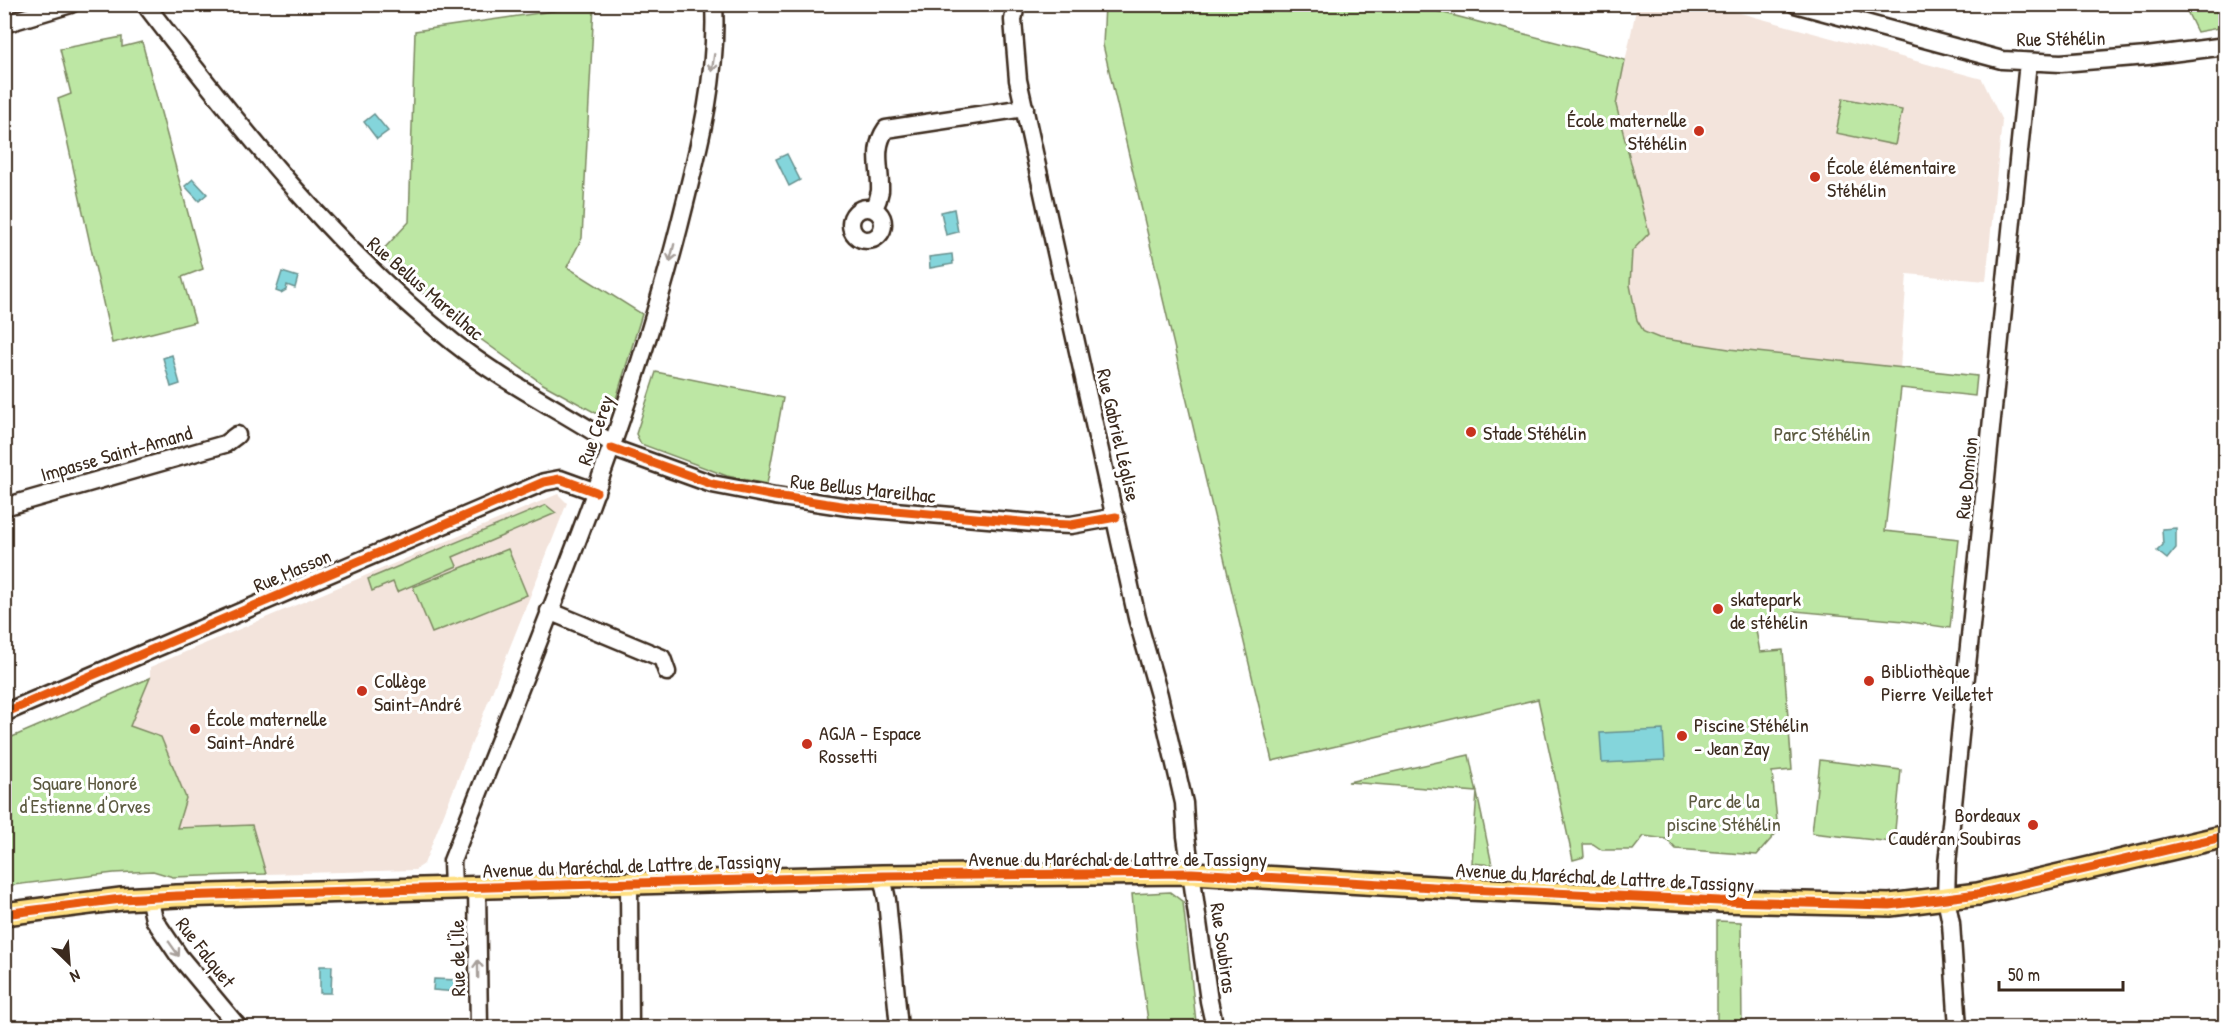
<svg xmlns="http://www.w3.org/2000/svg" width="2230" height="1032" viewBox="0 0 2230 1032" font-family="'Patrick Hand',sans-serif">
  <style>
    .built { fill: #f3e4dc }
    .green { fill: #bde7a4; stroke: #7c8861; stroke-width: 1.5 }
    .water { fill: #84d5db; stroke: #67918f; stroke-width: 1.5 }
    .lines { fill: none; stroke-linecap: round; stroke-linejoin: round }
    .minor-casing { stroke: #3b2a1e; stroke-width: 21 }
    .major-casing { stroke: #3b2a1e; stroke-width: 26 }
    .minor { stroke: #fff; stroke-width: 16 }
    .major { stroke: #ffdf80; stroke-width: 21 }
    .rail-casing { stroke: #3b2a1e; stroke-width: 7 }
    .rail { stroke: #fff; stroke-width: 4.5; stroke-dasharray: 14; stroke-linecap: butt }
    .cycleway-casing { stroke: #fff; stroke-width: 13 }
    .cycleway { stroke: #e8590c; stroke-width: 9 }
    .oneway { stroke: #a79f9a }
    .poi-dot { fill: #c8321e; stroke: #fff; stroke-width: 2 }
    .labels { text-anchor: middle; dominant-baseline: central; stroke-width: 6; stroke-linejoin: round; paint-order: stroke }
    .street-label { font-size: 20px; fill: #3b2a1e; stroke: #fff }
    .poi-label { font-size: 20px; fill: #3b2a1e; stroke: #fff; text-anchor: start }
    .park-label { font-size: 20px; fill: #5c5940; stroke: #fff }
  </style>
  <rect width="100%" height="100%" fill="#fff"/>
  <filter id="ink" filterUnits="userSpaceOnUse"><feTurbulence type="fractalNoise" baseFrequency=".0167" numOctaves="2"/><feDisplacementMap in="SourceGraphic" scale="12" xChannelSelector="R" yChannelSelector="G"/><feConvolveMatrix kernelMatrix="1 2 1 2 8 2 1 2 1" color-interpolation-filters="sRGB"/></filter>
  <g filter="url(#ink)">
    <!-- built -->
    <path class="built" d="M1637,5h74l271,74 20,42 -16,160 -79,-7 -7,94 -171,-19 -70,-11 -15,-6 -7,-11 -7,-36 2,-34 -16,-146z
      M558,494l9,9 -143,361 -9,6 -149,4 -14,-49 -75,3 9,-30 -25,-61 -32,-11 21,-48v-11z"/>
    <!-- green -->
    <path class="green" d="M1409,4l216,56 -9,45 33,128 -17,18 -2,34 7,35 7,12 15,6 70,11 248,27 -2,20 -74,-8 -16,143 74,8 -9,89 -46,-7 -109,-10 -2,14h-38l5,27 23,-2 9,120 -20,2 6,59 -21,24 -81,-6 -10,-10 -22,-3 -11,14h-31l-9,-6h-10l1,13 -11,3 -35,-161 -266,62 -169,-716 2,-40z
      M594,5l-12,233 -15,29 75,47 -29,95 -12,7 -58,-32 -96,-69 -68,-61 30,-32 6,-191z
      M2184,5h29l11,22 -27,5z
      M122,37v10l20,-5 61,227 -21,8 13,45 -83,21 -54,-244 13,-5 -11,-45z
      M1843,98l59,12 -7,35 -59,-12z
      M656,372l127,26 -16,86 -40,-8 -86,-32 -5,-10z
      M546,505l10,8 -103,44 4,9 -60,26 -4,-10 -21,9 -4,-12z
      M508,549l19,46 -95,38 -19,-46z
      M150,678l-20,48 31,11 25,61 -9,30 75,-3 14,49 -93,3 -20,-6 -39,2 -109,13v-146z
      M1469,755l23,110 -20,-2 5,-71 -129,-10z
      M1820,760l81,10 -7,70 -2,2 -80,-9z
      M1170,892l13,10 13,120 3,5h-50l-13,-88 -4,-45z
      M1717,921l24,1 1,105h-25z"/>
    <!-- water -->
    <path class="water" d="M374,114l14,17 -11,8 -13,-17z
      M787,154l13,26 -11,6 -13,-27z
      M193,179l14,15 -8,7 -14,-15z
      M954,209l4,23 -12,3 -5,-23z
      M952,254l1,10 -23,4 -1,-11z
      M282,272l16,5 -3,11 -8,-3 -1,5 -5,3 -5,-2z
      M172,355l8,29 -9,3 -8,-29z
      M2176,528v20l-9,11 -10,-8 6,-6 -1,-16z
      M1663,730l2,30 -63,3 -2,-30z
      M320,966h12l-1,27h-11z
      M434,979l24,1 -1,12 -24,-2z"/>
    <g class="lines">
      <defs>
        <path id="minor" d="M145,4c93,121 189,243 308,338 49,39 104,66 157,100l2,6 100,36 63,12 73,11 197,17 26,1 45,-8
          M1016,4l-3,16 5,60 119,538 22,77 25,108 2,33 23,165 6,27
          M1795,4l207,56 59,3 86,-7 79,-10
          M4,24l67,-20
          M851 224a16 16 0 1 1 32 0a16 16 0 1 1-32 0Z
          M874,209c3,-6 5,-12 6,-18 1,-22 -8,-42 6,-62l139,-21
          M4,507l221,-63 12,-9
          M549,611l113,47 5,14
          M4,713l540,-231 16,-3 36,13
          M882,876l5,24 12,128
          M629,883l1,145
          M477,887l2,141
          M453,888l-1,-27c81,-209 171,-416 227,-634 18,-73 39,-146 35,-223
          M149,897l5,22 25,37 60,72
          M1958,1028l-7,-105 -5,-24 1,-35 81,-802"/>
        <path id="major" d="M4,914l117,-15 56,-3 705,-20 310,-3 276,16 252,12 170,4 88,-11 248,-58"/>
      </defs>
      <!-- minor casing -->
      <use href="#minor" class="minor-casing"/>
      <!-- major casing -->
      <use href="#major" class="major-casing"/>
      <!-- minor -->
      <use href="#minor" class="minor"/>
      <!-- major -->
      <use href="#major" class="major"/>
      <defs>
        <path id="rail" d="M2221,4l5,10"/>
      </defs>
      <!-- rail casing -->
      <use href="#rail" class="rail-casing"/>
      <!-- rail -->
      <use href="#rail" class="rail"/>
      <defs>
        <path id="cycleway" d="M612,448l100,36 63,12 73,11 197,17 26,1 45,-8
          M4,713l540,-231 16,-3 36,13
          M4,914l117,-15 56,-3 705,-20 310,-3 276,16 252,12 170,4 88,-11 248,-58"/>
      </defs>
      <!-- cycleway casing -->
      <use href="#cycleway" class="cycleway-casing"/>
      <!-- cycleway -->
      <use href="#cycleway" class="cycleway"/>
    </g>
    <!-- one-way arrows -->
    <defs><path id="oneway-shaft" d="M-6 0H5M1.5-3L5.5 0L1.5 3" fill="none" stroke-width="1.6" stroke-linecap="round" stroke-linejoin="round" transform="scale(1.5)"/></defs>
    <g class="oneway">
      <use href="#oneway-shaft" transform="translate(713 63) rotate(98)"/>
      <use href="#oneway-shaft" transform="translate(672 253) rotate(104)"/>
      <use href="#oneway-shaft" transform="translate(174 949) rotate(55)"/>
      <use href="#oneway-shaft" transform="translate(478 969) rotate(-91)"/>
    </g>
  </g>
  <!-- markers -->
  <g class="poi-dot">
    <circle cx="1699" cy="131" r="6"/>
    <circle cx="1815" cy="177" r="6"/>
    <circle cx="1471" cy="432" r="6"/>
    <circle cx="1718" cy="609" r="6"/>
    <circle cx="1869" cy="681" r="6"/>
    <circle cx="362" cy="691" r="6"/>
    <circle cx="195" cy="729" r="6"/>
    <circle cx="1682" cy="736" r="6"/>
    <circle cx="807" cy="744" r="6"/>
    <circle cx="2033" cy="825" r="6"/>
  </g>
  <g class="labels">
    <!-- street labels -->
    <g class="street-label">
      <text transform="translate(2061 38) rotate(-1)">Rue Stéhélin</text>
      <text transform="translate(426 288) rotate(41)">Rue Bellus Mareilhac</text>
      <text transform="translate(595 430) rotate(-71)">Rue Cerey</text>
      <text transform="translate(1119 435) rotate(77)">Rue Gabriel Léglise</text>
      <text transform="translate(116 453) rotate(-16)">Impasse Saint-Amand</text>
      <text transform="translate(1966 478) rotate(-84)">Rue Domion</text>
      <text transform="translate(863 488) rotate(6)">Rue Bellus Mareilhac</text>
      <text transform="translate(292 570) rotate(-23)">Rue Masson</text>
      <text x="1118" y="858">Avenue du Maréchal de Lattre de Tassigny</text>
      <text transform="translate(632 865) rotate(-2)">Avenue du Maréchal de Lattre de Tassigny</text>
      <text transform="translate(1605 877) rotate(3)">Avenue du Maréchal de Lattre de Tassigny</text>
      <text transform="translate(1224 948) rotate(82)">Rue Soubiras</text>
      <text transform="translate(206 952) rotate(52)">Rue Falquet</text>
      <text transform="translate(457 958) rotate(-91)">Rue de l'Île</text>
    </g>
    <!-- poi labels -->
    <g class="poi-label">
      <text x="1687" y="119" text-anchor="end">École maternelle<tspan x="1687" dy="23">Stéhélin</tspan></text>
      <text x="1827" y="166">École élémentaire<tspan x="1827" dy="23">Stéhélin</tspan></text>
      <text x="1483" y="432">Stade Stéhélin</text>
      <text x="1730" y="598">skatepark<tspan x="1730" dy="23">de stéhélin</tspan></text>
      <text x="1881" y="670">Bibliothèque<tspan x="1881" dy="23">Pierre Veilletet</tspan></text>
      <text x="374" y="680">Collège<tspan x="374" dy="23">Saint-André</tspan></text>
      <text x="207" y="718">École maternelle<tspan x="207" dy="23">Saint-André</tspan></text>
      <text x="1694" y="724">Piscine Stéhélin<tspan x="1694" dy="23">- Jean Zay</tspan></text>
      <text x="819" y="732">AGJA - Espace<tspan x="819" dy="23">Rossetti</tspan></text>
      <text x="2021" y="814" text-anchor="end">Bordeaux<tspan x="2021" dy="23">Caudéran Soubiras</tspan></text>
    </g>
    <!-- park labels -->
    <g class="park-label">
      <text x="1822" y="433">Parc Stéhélin</text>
      <text x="85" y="782">Square Honoré<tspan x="85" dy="23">d'Estienne d'Orves</tspan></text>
      <text x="1724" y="800">Parc de la<tspan x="1724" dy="23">piscine Stéhélin</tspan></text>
    </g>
  </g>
  <!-- margin -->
  <rect width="2230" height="1032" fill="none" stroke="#fff" stroke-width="24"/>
  <rect x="12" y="12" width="2206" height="1008" fill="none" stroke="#3b2a1e" stroke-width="2" filter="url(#ink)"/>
  <!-- north arrow -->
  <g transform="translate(69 963) rotate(155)" stroke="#ffffff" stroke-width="4.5" paint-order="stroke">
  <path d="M0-4.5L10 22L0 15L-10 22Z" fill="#3b2a1e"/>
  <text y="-9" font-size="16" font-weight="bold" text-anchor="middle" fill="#3b2a1e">N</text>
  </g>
  <!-- scale -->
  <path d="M1999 981v9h124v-9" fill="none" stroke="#3b2a1e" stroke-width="3"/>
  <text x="2008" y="981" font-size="18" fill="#3b2a1e" stroke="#ffffff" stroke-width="4.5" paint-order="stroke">50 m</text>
</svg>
